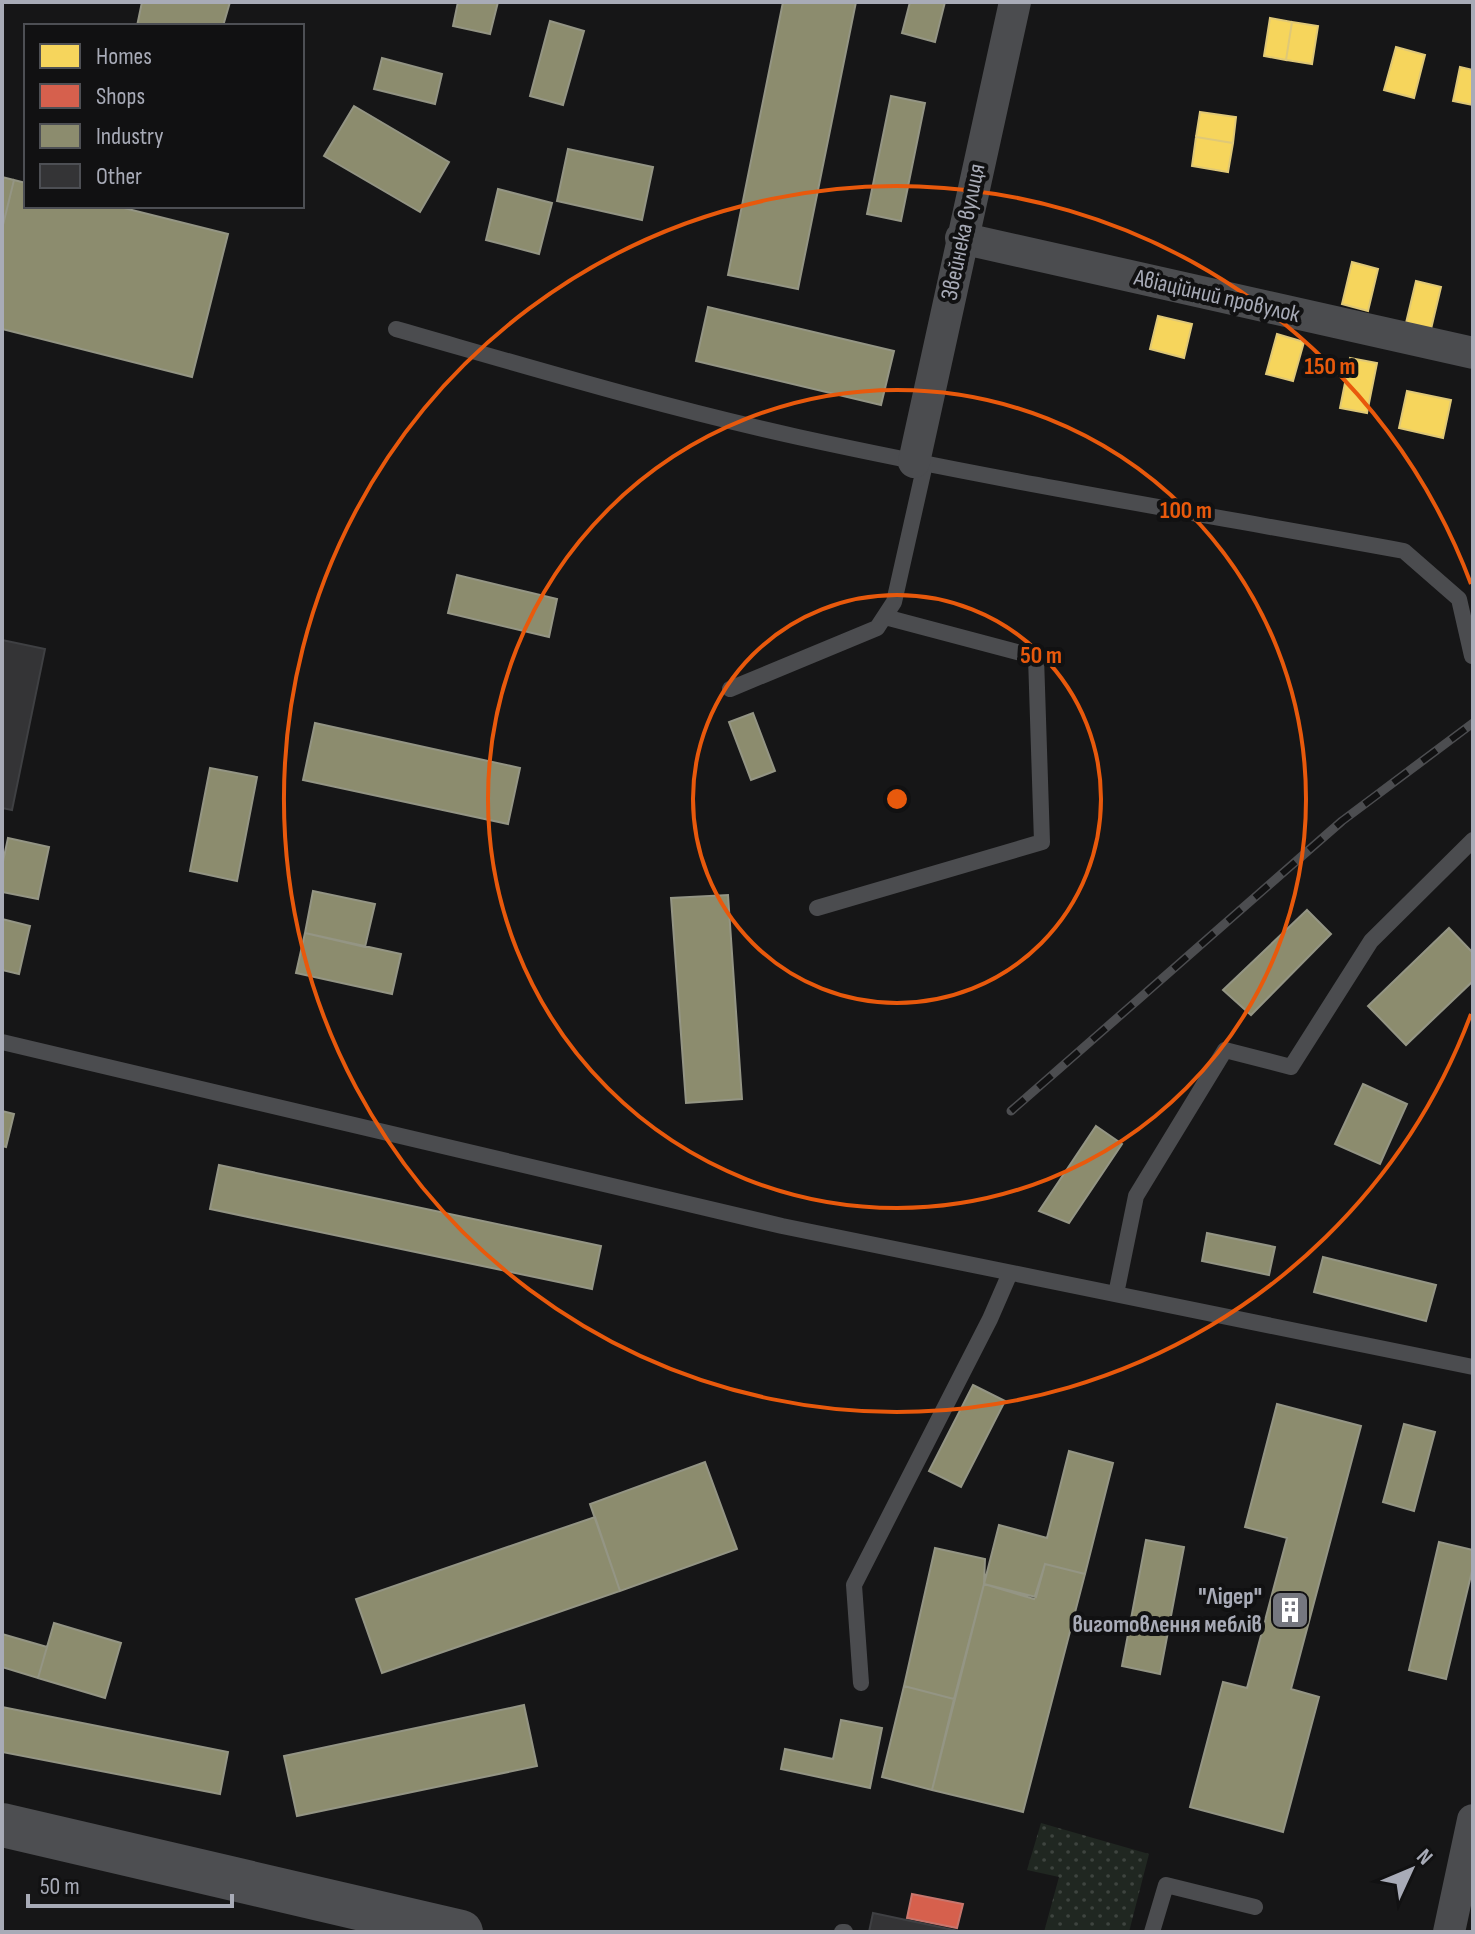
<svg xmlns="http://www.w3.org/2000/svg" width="1475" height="1934" viewBox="0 0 1475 1934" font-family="'Sofia Sans Condensed',sans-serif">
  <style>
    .grass { fill: url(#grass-dots) }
    .homes { fill: #f6d55c; stroke: #dfc877; stroke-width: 2 }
    .shops { fill: #d6604d; stroke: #c8766d; stroke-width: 2 }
    .industry { fill: #8c8c6e; stroke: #949584; stroke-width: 2 }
    .building { fill: #343436; stroke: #3f4043; stroke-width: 2 }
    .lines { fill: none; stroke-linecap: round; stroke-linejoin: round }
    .service { stroke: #4b4c4f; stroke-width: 16 }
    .minor { stroke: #4b4c4f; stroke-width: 32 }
    .primary { stroke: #4d4e51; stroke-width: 44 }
    .rail-casing { stroke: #4c4d50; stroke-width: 9 }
    .rail { stroke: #111112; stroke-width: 6; stroke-dasharray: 18; stroke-linecap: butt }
    .ring { fill: none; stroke: #e8590c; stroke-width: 4 }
    .labels { text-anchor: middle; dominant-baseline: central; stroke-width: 8; stroke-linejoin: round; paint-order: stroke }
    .street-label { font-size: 24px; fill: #a8abb7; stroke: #111112 }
    .poi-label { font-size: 24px; font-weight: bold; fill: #a8abb7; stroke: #111112; text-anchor: end }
    .centre { fill: #e8590c; stroke: #111112; stroke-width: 4 }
    .ring-label { font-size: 24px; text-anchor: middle; font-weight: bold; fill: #e8590c; stroke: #111112; stroke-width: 8; stroke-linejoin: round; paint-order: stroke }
  </style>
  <defs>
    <pattern id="grass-dots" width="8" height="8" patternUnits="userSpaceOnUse" patternTransform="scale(2)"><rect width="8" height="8" fill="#202721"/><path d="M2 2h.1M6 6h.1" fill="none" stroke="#3e443f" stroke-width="1.8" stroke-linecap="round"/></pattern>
  </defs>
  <rect width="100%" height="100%" fill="#161617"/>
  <!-- grass -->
  <path class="grass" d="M1041,1823l108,31 -20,78h-85l15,-55 -32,-7z"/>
  <!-- homes -->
  <path class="homes" d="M1270,18l22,4 -6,38 -22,-4z
    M1292,22l26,4 -6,38 -26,-4z
    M1396,47l29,8 -11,43 -30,-8z
    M1460,67l13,3v35l-20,-4z
    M1200,112l36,5 -3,26 -37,-6z
    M1196,137l37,6 -5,29 -36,-6z
    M1352,262l26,7 -10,42 -26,-7z
    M1416,281l25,6 -10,42 -25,-6z
    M1158,316l34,8 -8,34 -34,-9z
    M1277,334l27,8 -11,39 -27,-7z
    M1350,358l27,5 -10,50 -27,-5z
    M1407,391l44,9 -8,38 -44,-10z"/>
  <!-- shops -->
  <path class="shops" d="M912,1894l51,10 -6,24 -50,-10z"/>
  <!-- industry -->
  <path class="industry" d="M142,2h88l-7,24h-86z
    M458,2h40l-8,32 -37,-8z
    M783,2h73l-58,287 -70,-14z
    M910,2h35l-10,40 -33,-9z
    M550,21l34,10 -21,74 -33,-9z
    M382,58l60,16 -7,30 -61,-15z
    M891,96l34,7 -24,118 -34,-7z
    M354,106l95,56 -29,50 -96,-56z
    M568,149l85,18 -11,53 -85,-19z
    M2,177l12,3 -12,49z
    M14,180l12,3v23h90l112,28 -36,143 -190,-48v-100z
    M498,189l54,14 -13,51 -53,-14z
    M708,307l186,44 -13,54 -185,-44z
    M457,575l100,24 -8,38 -101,-24z
    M753,713l22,58 -24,9 -22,-58z
    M315,723l205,45 -12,56 -205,-44z
    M210,768l47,9 -20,104 -47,-10z
    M8,838l41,9 -11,52 -36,-7v-26z
    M313,891l62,13 -10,43 -60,-14z
    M728,895l14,204 -56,4 -15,-205z
    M1307,910l24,24 -80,81 -28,-25z
    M2,919l28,7 -11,48 -17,-4z
    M1449,928l24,25v28l-67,64 -38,-39z
    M305,933l96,21 -9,40 -96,-21z
    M1363,1084l44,20 -27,60 -45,-20z
    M2,1111l12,3 -8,33 -4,-1z
    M1096,1126l26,18 -53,79 -30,-12z
    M219,1165l382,81 -9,43 -382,-80z
    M1207,1233l68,14 -6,28 -67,-14z
    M1323,1257l113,28 -10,36 -112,-29z
    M973,1385l32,16 -44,86 -32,-16z
    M1277,1404l84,22 -70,263 28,8 -36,135 -93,-25 33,-125 24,6 40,-150 -42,-11z
    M1404,1424l31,8 -21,79 -31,-9z
    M1069,1451l44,12 -28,111 -40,-10 -9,33 -52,-13 15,-59 48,13z
    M705,1462l32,87 -117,42 -30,-87z
    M595,1517l25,74 -238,82 -26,-74z
    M1146,1540l38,7 -24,127 -38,-8z
    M1439,1542l34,8v17l-27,112 -37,-9z
    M935,1548l50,11 -1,25 -30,115 -50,-13z
    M1045,1564l40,10 -62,238 -91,-22 52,-206 50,15z
    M54,1623l67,20 -16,55 -67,-20z
    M2,1634l45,13 -9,31 -36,-11z
    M904,1686l50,13 -22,91 -50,-13z
    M524,1705l13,61 -240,50 -13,-60z
    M2,1707l226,45 -8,42 -218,-42z
    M841,1720l41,8 -12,60 -89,-19 4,-20 48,10z"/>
  <!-- building -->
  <path class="building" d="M2,640l43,9 -33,161 -10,-2z
    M873,1913l90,19h-94z"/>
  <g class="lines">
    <!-- service -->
    <path class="service" d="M396,329c133,38 266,78 402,108 201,44 404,77 606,114l55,48 13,57
      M730,689l147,-61 17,-26 31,-138
      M817,908l225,-66 -6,-185 -151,-40
      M2,1042l780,184 691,141
      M1116,1294l20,-98 89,-146 66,17 80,-126 102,-101
      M861,1683l-7,-98 136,-266 20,-46
      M842,1932h3
      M1152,1932l14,-47 89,22"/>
    <!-- minor -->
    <path class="minor" d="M961,238l512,115
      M914,462l101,-460
      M1449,1932l24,-112"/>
    <!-- primary -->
    <path class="primary" d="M2,1825l459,107"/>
    <defs>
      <path id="rail" d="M1011,1111l331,-290 131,-98"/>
    </defs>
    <!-- rail casing -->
    <use href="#rail" class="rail-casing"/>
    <!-- rail -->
    <use href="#rail" class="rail"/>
  </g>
  <!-- distance rings -->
  <g class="ring">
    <circle cx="897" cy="799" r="204"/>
    <circle cx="897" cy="799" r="409"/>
    <path d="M1471 1014A613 613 0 1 1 1471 584"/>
  </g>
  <!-- icons -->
  <defs>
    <symbol id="building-square" viewBox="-11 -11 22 22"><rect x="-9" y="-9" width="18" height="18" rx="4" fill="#75777f" stroke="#111112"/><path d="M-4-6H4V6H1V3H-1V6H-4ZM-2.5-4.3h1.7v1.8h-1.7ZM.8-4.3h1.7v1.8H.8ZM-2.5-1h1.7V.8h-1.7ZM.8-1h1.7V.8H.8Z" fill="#fff"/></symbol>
  </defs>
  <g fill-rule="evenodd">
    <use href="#building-square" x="1268" y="1588" width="44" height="44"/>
  </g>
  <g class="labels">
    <!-- street labels -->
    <g class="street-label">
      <text transform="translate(963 232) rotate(-78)">Звейнека вулиця</text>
      <text transform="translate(1217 296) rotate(13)">Авіаційний провулок</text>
    </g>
    <!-- poi labels -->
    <g class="poi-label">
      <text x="1262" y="1596">"Лідер"<tspan x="1262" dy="28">виготовлення меблів</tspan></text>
    </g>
  </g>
  <circle cx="897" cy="799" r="12" class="centre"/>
  <g class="ring-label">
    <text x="1330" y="374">150 m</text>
    <text x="1186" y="518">100 m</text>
    <text x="1041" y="663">50 m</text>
  </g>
  <!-- border -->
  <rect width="1475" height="1934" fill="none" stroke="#a8abb7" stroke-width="8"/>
  <!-- legend -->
  <rect x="24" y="24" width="280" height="184" fill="#111112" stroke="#4d4f54" stroke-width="2"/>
  <rect x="40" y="44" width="40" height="24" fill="#f6d55c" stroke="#4d4f54" stroke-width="2"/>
  <text x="96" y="64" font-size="24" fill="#a8abb7">Homes</text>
  <rect x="40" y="84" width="40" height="24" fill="#d6604d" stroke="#4d4f54" stroke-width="2"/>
  <text x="96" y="104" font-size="24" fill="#a8abb7">Shops</text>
  <rect x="40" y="124" width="40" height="24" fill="#8c8c6e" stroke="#4d4f54" stroke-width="2"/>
  <text x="96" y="144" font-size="24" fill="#a8abb7">Industry</text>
  <rect x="40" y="164" width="40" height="24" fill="#343436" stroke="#4d4f54" stroke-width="2"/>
  <text x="96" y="184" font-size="24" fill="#a8abb7">Other</text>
  <!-- north arrow -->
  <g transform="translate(1411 1870) rotate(46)" stroke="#111112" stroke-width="6" paint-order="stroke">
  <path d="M0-6L14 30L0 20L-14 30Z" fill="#a8abb7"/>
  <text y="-12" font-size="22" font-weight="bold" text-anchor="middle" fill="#a8abb7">N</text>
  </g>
  <!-- scale -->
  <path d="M28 1894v12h204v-12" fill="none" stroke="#a8abb7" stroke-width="4"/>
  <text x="40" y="1894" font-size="24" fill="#a8abb7" stroke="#111112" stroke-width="6" paint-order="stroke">50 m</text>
</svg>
